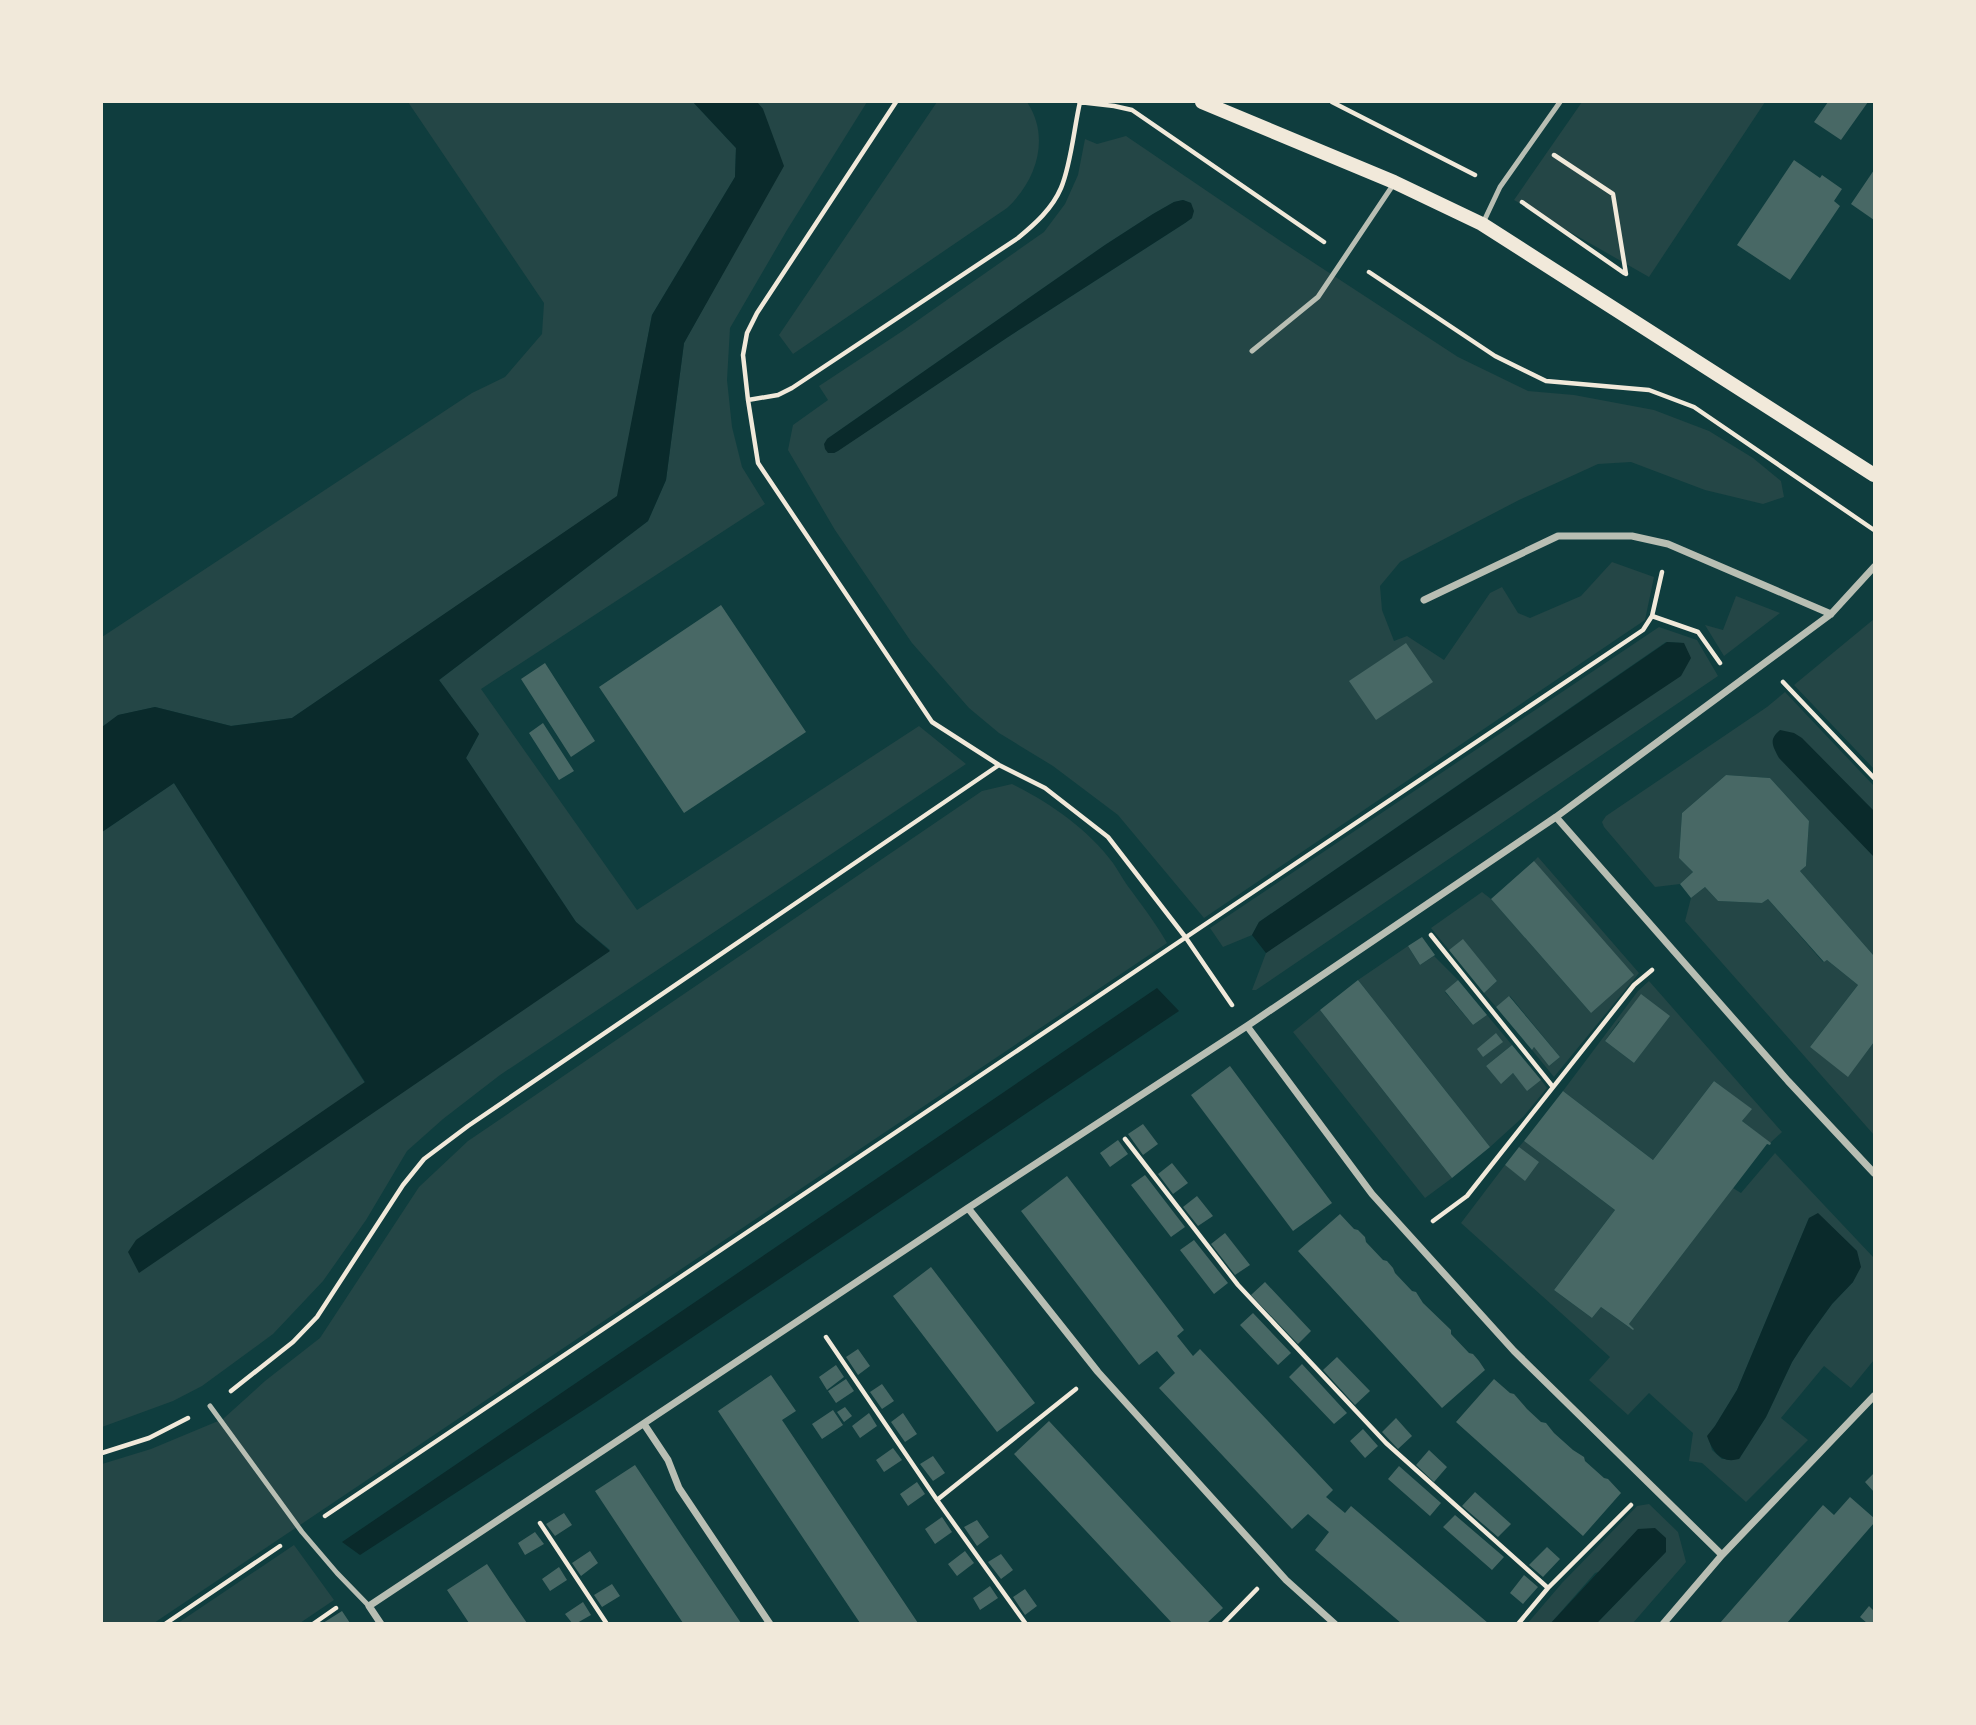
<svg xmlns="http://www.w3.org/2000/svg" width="1976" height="1725" viewBox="0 0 1976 1725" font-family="Rubik,sans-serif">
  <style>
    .green { fill: #244646; fill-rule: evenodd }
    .water { fill: #0a2a2b }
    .building { fill: #486865 }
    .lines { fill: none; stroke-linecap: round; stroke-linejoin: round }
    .path { stroke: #f1e9da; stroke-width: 4.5 }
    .service { stroke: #b8beb3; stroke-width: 5 }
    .minor { stroke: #b8beb3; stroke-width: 7 }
    .secondary { stroke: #f1e9da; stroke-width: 14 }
  </style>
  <rect width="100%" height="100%" fill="#0f3d3e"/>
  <!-- green -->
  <path class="green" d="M408,102h285l43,46 -1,29 -83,138 -34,181 -326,222 -61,8 -76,-19 -36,8 -17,12v-90l370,-244 33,-16 37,-43 2,-31z
    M757,102h110l-80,128 -57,98 -3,52 5,47 10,40 23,37 -284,185 156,221 282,-184 47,38 -466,311 -57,44 -36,32 -41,69 -43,61 -50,53 -71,52 -29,15 -71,26v-595l72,-49 191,300 -229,157 474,-290 -34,-28 -110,-164 13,-24 -40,-54 209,-159 18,-41 18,-137 63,-114 16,-120z
    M937,102h90c24,36 9,79 -20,106l-214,146 -14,-19z
    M1582,102h183l-116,175 -135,-77z
    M1126,136l156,106 176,115 70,34 46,4 80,15 55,21 44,27 28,23 3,16 -21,7 -58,-14 -74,-28 -33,2 -79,36 -119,62 -20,24 2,24 12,31 13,-5 37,24 46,-67 12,-6 16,26 12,5 51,-22 31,-34 42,15 -9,43 -441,298 -86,-103 -65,-49 -54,-33 -30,-25 -57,-65 -77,-113 -47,-80 5,-25 35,-25 -9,-14 85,-56 140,-98 21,-28 13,-29 7,-36 12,5zM1183,200l8,3 1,15 -7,5 -177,114 -174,116 -7,-14 278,-194 48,-31 21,-12z
    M1736,596l44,17 -56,43 -19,-31 18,5z
    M1874,619v150l-80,-84z
    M1659,627l38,13 21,36 -462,314h-4l14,-37 418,-310 -18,-1 -407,280 -7,13 -29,12 -13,-19z
    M1785,692l89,94v170l-74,-85 6,-5 3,-45 -39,-43 -44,-3 -44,38 -3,45 14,14 -13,12 -25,3 -51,-60 -2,-5 4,-6 161,-109z
    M1012,784c37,18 76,45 101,79 5,7 9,15 14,22 14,19 28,37 40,58l-1013,680 -52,1v-160l49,-15 72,-30 42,-38 55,-43 99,-151 49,-46 514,-350z
    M1538,857l101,116 -85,104 -22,-27 2,-3 15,19 11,-9 -50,-61 -14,11 -12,-14 13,-12 -34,-41 -14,10 -18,-22 51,-36 9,7 100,114 -57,-152z
    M1705,887l13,14 44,2 6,-4 55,63 4,-2 31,25 -48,62 38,29 26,-34v93l-189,-214 6,-23z
    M1408,946l12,19 14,-9 24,24 -13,12 28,33 14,-10 25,30 -26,21 15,17 12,-10 14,17 14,-10 6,8 -24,29 -33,30 -132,-167z
    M1649,981l133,151 -12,11 -28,-22 9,-12 -37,-28 -61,79 -90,-69 75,-100zM1619,1021l29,23 -14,19 -29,-22z
    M1320,1010l132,168 -27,20 -132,-166z
    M1524,1141l91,69 -61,80 38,28 9,-11 29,21 1,-1 -2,-3 104,-136 8,5 34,-40 99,105v102l-23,28 -27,-22 -43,52 27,22 -62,62 -44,-39 -13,-2 4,-28 -44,-40 -21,22 -39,-35 21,-23 -149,-134 44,-58 20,15 -6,-33zM1818,1214l39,37 -4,31 -21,22 -24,33 -16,25 -26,55 -27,42h-17l-10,-9 -4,-14 7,-10 22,-36 72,-172z
    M1649,1504l29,28 8,30 -53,61h-36l68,-71 -70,21 -44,50 -24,1 35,-41 75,-77z
    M294,1545l40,55 -34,23h-122z"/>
  <!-- water -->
  <path class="water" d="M693,102h64l6,7 21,57 -100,177 -18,137 -18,41 -209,159 40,54 -13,24 110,164 34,29 -471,322 -11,-21 8,-12 229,-158 -191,-299 -72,49v-105l16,-12 37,-8 76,19 61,-8 325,-222 35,-181 83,-138 1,-29z
    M1183,200l8,3 3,8 -2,7 -7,5 -177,114 -170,114 -4,2h-6l-3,-4 -1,-5 3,-5 278,-194 48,-31 21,-12z
    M1667,642l17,1 7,15 -10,18 -415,277 -14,-18 7,-13z
    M1780,730l14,3 8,5 72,73v46l-95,-99c-6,-12 -11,-18 1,-28z
    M1157,988l22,23 -583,391 -236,153 -18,-13z
    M1818,1213l39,38 4,16 -8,15 -21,22 -24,33 -16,25 -26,55 -27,42c-18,5 -26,-7 -32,-23l8,-10 22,-36 72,-172z
    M1655,1528l11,10v14l-69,71h-46l87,-94z"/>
  <!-- building -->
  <path class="building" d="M1828,102h40l-27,38 -27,-18z
    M1794,160l26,18 2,-3 20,14 -8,12 6,5 -50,74 -53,-35z
    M1874,170v50l-23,-16z
    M721,605l85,127 -122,81 -85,-126z
    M1406,643l27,39 -57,38 -27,-39z
    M545,663l50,78 -24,16 -50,-78z
    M543,723l31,48 -15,9 -30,-47z
    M1726,775l44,3 39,43 -3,45 -6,5 74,85v86l-26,35 -38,-30 48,-62 -31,-25 -3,2 -56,-63 -6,4 -44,-2 -13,-14 -14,11 -11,-14 13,-12 -14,-14 3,-45z
    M1534,861l100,114 -43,38 -100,-114z
    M1422,937l13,18 -15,10 -12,-19z
    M1463,939l34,42 -13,12 -35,-43z
    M1358,980l132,167 -38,31 -132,-168z
    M1458,980l29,35 -14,10 -28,-34z
    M1641,994l29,22 -36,47 -29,-22z
    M1509,996l51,61 -11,9 -15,-19 -2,3 -36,-43z
    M1496,1033l7,9 -20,15 -6,-8z
    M1512,1045l29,35 -14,11 -14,-18 -12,11 -15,-18z
    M1230,1066l102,137 -39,28 -102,-136z
    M1714,1081l38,28 -10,12 29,22 -1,2 -3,-1 -138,180 5,5 -1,1 -32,-23 -9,11 -38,-28 61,-80 -91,-69 39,-50 90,69z
    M1143,1124l15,20 -15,11 -15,-21z
    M1118,1140l10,14 -18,13 -10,-14z
    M1519,1147l20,15 -14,19 -20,-16z
    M1172,1163l16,20 -15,11 -15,-20z
    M1145,1175l40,52 -14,10 -40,-52z
    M1067,1176l117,154 -7,6 16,20 7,-7 133,141 -7,7 19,16 6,-7 137,117h-87l-86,-73 14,-18 -21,-18 -16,15 -52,-55 -81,-86 16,-15 -18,-22 -18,14 -118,-154z
    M1197,1196l16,20 -15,10 -15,-19z
    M1340,1214l14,15 4,1 7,7 1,5 17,18 4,1 6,7 2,5 17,18 4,1 7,11 28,27v4l18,19 4,1 6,7 6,9 -43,38 -144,-157z
    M1225,1233l25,32 -15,10 -24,-31z
    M1194,1240l34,43 -14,11 -34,-44z
    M931,1267l104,136 -38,29 -104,-136z
    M1265,1282l46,49 -13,13 -47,-49z
    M1253,1313l38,40 -13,12 -38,-40z
    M858,1349l12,17 -12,9 -12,-18z
    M1337,1357l33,34 -15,14 -32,-35z
    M1302,1364l45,49 -13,11 -45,-47z
    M836,1365l8,12 -17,13 -8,-13z
    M771,1375l25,36 -14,9 136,203h-58l-142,-212z
    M846,1379l8,12 -18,12 -8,-12z
    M1494,1379l16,14 4,1 13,15 14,13 5,1 8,10 19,17 11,7 1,4 19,17 4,1 13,14 -38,43 -127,-114z
    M882,1384l12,17 -12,8 -12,-17z
    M845,1407l7,9 -8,6 -7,-10z
    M833,1410l10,15 -21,14 -10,-15z
    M869,1413l8,13 -17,12 -8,-12z
    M903,1413l14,21 -12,8 -14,-20z
    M1396,1418l16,18 -14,13 -16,-17z
    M1049,1421l174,187 -16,15h-35l-158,-169z
    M1363,1429l15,17 -13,12 -15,-17z
    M893,1448l9,12 -18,12 -8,-12z
    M1429,1450l18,17 -13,15 -18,-17z
    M933,1456l12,17 -12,8 -13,-17z
    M635,1465l47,71 59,87h-58l-41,-61 -47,-71z
    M1399,1466l42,37 -11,13 -42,-37z
    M1874,1473v19l-9,-10z
    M917,1482l8,12 -17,12 -8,-12z
    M1475,1492l36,32 -13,13 -36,-31z
    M1850,1497l24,21v5l-87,100h-67l103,-118 11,10z
    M564,1513l8,12 -17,11 -9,-12z
    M1455,1515l49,42 -12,13 -49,-43z
    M942,1517l10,15 -17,12 -10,-15z
    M977,1520l12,17 -12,9 -13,-19z
    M535,1532l9,12 -19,11 -7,-12z
    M1547,1547l13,12 -17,18 -14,-12z
    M590,1551l8,12 -17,13 -9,-13z
    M965,1551l9,12 -17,13 -9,-12z
    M1001,1554l12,16 -12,9 -13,-17z
    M487,1564l24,36 16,23h-58l-22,-33z
    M559,1567l8,13 -17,11 -8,-12z
    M1524,1575l14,12 -15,17 -13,-11z
    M612,1584l8,12 -18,11 -8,-12z
    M990,1586l8,12 -18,12 -7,-12z
    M1025,1589l12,17 -12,9 -12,-18z
    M583,1602l8,13 -14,8h-5l-7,-9z
    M1869,1606l5,5v12h-7l-7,-6z
    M342,1611l8,12h-27z"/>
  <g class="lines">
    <!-- path -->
    <path class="path" d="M896,102l-139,211 -10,20 -4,22 5,45 10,63 174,259 67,43 46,23 63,49 78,101 46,67
      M1079,102l35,4 18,4 192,132
      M1332,102l143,73
      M1554,155l59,39 13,80
      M1522,202l102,71
      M1369,272l126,84 51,25 103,9 45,17 180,123
      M748,400l30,-5 14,-7 226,-150c17,-14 34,-29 43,-50 10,-23 13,-60 19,-86
      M1652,616l46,16 22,31
      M1783,682l91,96
      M1431,935l122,152
      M1125,1139l113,146 148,158 162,145
      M1433,1221l34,-25 167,-211 18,-15
      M826,1337l111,163 89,124
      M231,1391l62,-49 24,-25 86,-132 21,-26 44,-33 531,-361
      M102,1453l47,-15 39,-20
      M937,1500l139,-111
      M325,1516l1318,-886 9,-14 10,-44
      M540,1523l67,101
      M165,1624l115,-78
      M313,1624l23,-16
      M1223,1624l34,-35
      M1518,1624l30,-36 83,-83"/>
    <!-- service -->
    <path class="service" d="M1483,223l17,-36 60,-85
      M1252,351l66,-54 75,-112
      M210,1406l92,126 35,41 32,33"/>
    <!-- minor -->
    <path class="minor" d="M1424,600l134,-64h74l36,8 163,70
      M1556,817l232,264 86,92
      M1247,1026l125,168 142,157 208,204
      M968,1208l130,164 188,208 49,44
      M644,1424l24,36 11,28 91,136
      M381,1624l-12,-18 599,-398 279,-182 309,-209 275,-203 43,-47
      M1663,1624l59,-69 152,-159"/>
    <!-- secondary -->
    <path class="secondary" d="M1202,102l192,80 88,42 392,251"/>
  </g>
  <!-- border -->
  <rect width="1976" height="1725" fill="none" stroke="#f1e9da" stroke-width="206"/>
</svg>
